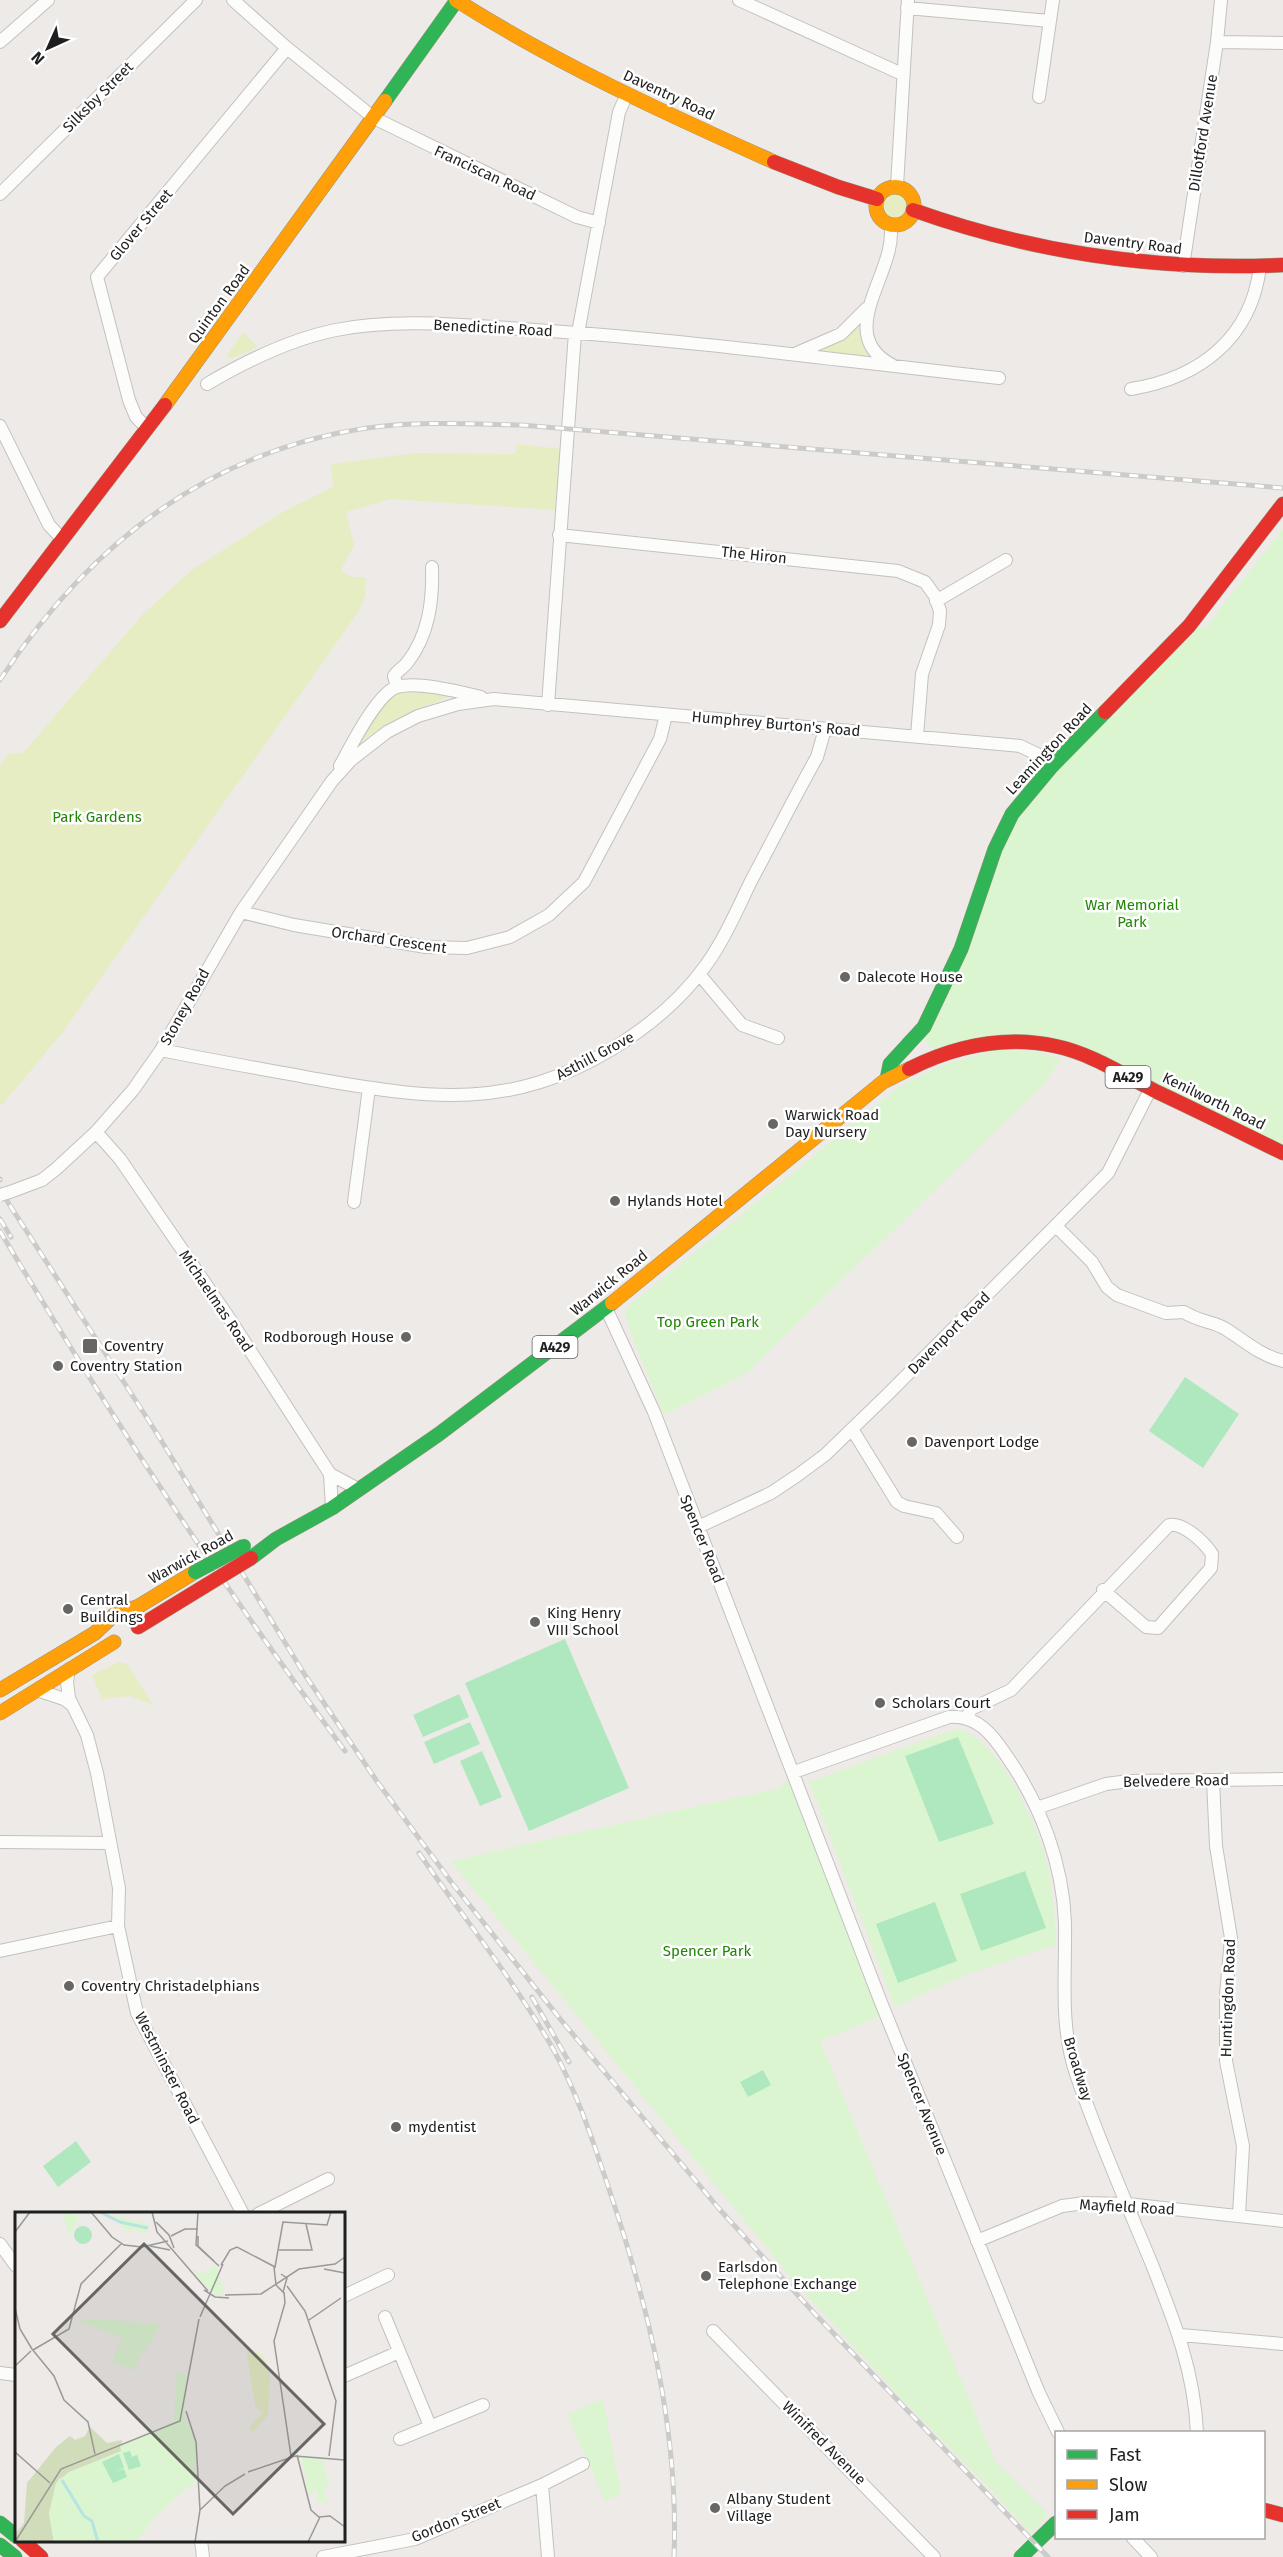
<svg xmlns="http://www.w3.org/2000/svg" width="1283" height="2557" viewBox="0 0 1283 2557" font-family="'Fira Sans',sans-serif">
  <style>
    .grass { fill: #e6edc3 }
    .park { fill: #dbf5d0 }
    .pitch { fill: #afe8bf }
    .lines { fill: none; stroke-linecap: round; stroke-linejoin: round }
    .street-casing { stroke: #c3c1c0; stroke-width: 14 }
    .fast-casing { stroke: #99937e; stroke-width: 15 }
    .slow-casing { stroke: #99937e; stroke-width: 15 }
    .jam-casing { stroke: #99937e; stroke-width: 15 }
    .street { stroke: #fcfcfb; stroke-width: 12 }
    .fast { stroke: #30b455; stroke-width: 14 }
    .slow { stroke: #ff9f0a; stroke-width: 14 }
    .jam { stroke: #e5322d; stroke-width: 14 }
    .rail-casing { stroke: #cbcbca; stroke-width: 5 }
    .rail { stroke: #fff; stroke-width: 3; stroke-dasharray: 9; stroke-linecap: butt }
    .street-bridge-casing { stroke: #c3c1c0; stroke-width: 14; stroke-linecap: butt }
    .fast-bridge-casing { stroke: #a49083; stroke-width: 15; stroke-linecap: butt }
    .jam-bridge-casing { stroke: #a49083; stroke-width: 15; stroke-linecap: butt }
    .street-bridge { stroke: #fcfcfb; stroke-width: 12 }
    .fast-bridge { stroke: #30b455; stroke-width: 14 }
    .jam-bridge { stroke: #e5322d; stroke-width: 14 }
    .poi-dot { fill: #676665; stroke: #fff; stroke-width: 2 }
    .labels { text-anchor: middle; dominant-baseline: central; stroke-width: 5; stroke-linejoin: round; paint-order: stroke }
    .shield { fill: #fff; stroke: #626262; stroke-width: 1.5 }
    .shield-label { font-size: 14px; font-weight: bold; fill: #1f1f1f }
    .street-label { font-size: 15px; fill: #1f1f1f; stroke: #fff }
    .park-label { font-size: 15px; fill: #1f8703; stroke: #fff }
    .poi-label { font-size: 15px; fill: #1f1f1f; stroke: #fff; text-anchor: start }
    .inset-river { fill: none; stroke: #b8e4e0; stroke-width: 3 }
    .inset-road { fill: none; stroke: #9b9997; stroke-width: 1.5 }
    .view { fill: #676665; fill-opacity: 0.15; stroke: #676665; stroke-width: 3 }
    .inset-edge { fill: none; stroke: #1f1f1f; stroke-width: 3 }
  </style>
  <rect width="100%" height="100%" fill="#eeeae7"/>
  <!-- grass -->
  <path class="grass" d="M880 206a15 15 0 1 1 30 0a15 15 0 1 1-30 0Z
    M860,326l11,28 -2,3 -49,-6z
    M243,332l15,15 -28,12 -3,-4z
    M517,444l44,5 -6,61 -165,-11 -44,13 8,33 -13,25 10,7h14v19l-7,16 -296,421 -60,72 -2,-2v-337l8,-12 15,-1 121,-140 48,-43 91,-58 50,-25 -2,-23 85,-11 99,1z
    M408,689l47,6c-36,12 -66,26 -96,48l-2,-2 31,-44z
    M119,1662l8,2 26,41 -23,-9 -28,3 -10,-24z"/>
  <!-- park -->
  <path class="park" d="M1283,529v624l-215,-103 -134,-1 -7,-5 -3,-11 84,-214 181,-193 15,3z
    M997,1050l40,1 24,8 -18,26 -298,289 -81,41 -37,-92 -2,-12 6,-7 269,-218 42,-21z
    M955,1729c38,1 78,88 88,121 9,30 12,64 13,95l-92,30 -69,32 -86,-225z
    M794,1772l92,242 -66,27 175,420 53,53 -16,19 -129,-133 -106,-115 -346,-424 329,-73z
    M603,2399l18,94 -16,8 -38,-87z"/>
  <!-- pitch -->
  <path class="pitch" d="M1185,1377l54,37 -36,54 -54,-37z
    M565,1639l64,149 -100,43 -64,-148z
    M459,1694l10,23 -46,20 -10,-22z
    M470,1722l10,22 -46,20 -10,-22z
    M958,1737l36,87 -55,18 -34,-86z
    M482,1751l20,46 -22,9 -20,-45z
    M1025,1871l21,57 -65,23 -21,-57z
    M935,1902l22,59 -59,22 -22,-59z
    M763,2070l8,15 -23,12 -8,-15z
    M76,2141l15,21 -33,25 -15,-21z"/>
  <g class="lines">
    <defs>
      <path id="street" d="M233,0l54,48 87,70 203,99 22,6
        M739,0l163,74
        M907,8l143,13
        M0,42l48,-42
        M1217,42l66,1
        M1039,97l14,-97
        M897,186l11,-186
        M0,194l196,-194
        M890,224c10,45 -59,109 2,141
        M1183,266l34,-224 4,-42
        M578,333l41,-221 8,-18
        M797,353l44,-19 26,-26
        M207,384c39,-23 84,-45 129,-54 64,-13 134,-4 199,0 155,10 309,31 464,48
        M1131,389c68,-11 120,-50 129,-122
        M0,426l49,99 13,14
        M147,428l-11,-11 -7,-17 -32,-123 190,-229
        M559,535l339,36 27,11 10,14 5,15 -1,14 -17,49 -5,62
        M936,601l70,-41
        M397,687l-3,-11c3,-5 9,-8 13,-13 22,-28 26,-62 25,-96
        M548,705l27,-372
        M340,766c10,-18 37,-73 57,-79 20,-6 63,5 84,10
        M241,912l53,13 132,22 41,1 43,-11 39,-22 35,-33 76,-143 6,-24
        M699,974l43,51 36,13
        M161,1050c54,11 107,20 161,30 110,19 189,30 290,-31 36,-22 69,-49 94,-84 18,-25 31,-55 45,-84 22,-41 43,-83 66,-124l8,-28
        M96,1132l24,27 111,162 99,153 28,15
        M10,1192l32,-12 14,-11 40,-37 37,-42 28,-40 80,-138 91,-131 19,-21 36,-28 31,-16 40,-12 36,-5 526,47 17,8 15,12
        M354,1202l15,-114
        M1057,1227l35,35 15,25 10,8 49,18 18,-1c13,9 27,9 40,16 20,12 35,27 59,33
        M606,1308l48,104 226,588 159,393 19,39
        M852,1429l45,73 7,4 32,7 21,24
        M330,1474l2,34
        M698,1527l73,-34 27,-18 27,-20 62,-60 221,-222 43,-85
        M69,1669l-2,13 2,16 18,37 10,38 22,115 -1,38 19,87 106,201
        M37,1690l27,9 8,6
        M967,1718l4,-9 40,-19 158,-165c14,-3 35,17 43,29l-1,14 -53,60 -12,-1 -43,-37
        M794,1772l155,-55c29,-2 44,18 59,41 33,48 55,106 57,165 1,53 -6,103 12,154 22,64 50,127 76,190 22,56 41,104 44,165
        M1213,1780l3,66 15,92 -5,57v66l17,85 -4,69
        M1037,1808l69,-24 23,-3 154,-2
        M0,1842l110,1
        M0,1951l118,-25
        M258,2214l70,-35
        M977,2241l85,-35 23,-3 42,1 156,17
        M0,2244l16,22
        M344,2296l44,-21
        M385,2317l45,109
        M713,2331l221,226
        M1181,2335l102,9
        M0,2373l16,2
        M344,2376l55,-24
        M400,2439l83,-34
        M542,2485l6,72
        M1133,2538l18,19
        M201,2540l2,17
        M323,2557l92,-18 127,-54 41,-21"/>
      <path id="fast" d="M385,101l72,-101
        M887,1079l3,-15 34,-37 37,-78 34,-100 17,-35 40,-48 53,-54
        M251,1558l25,-19 56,-31 107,-74 173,-131
        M0,2523l16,13
        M0,2545l15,12
        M1021,2557l35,-34"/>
      <path id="slow" d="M456,0c101,64 209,113 318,162
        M876 206a19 19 0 1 1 38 0a19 19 0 1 1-38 0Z
        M165,405l220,-304
        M612,1303l271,-221 26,-13
        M0,1690l95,-57 19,-18 25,-9 56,-34
        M0,1713l114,-71"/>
      <path id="jam" d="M774,162l64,25 39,12
        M913,210c121,43 242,61 370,55
        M0,621l165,-216
        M1105,712l84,-86 94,-122
        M909,1069c46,-23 94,-34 146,-23 35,7 69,29 100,45 43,20 85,41 128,62
        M138,1627l67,-41
        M1264,2510l19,5
        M22,2540l19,17"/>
    </defs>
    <!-- street casing -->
    <use href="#street" class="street-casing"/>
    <!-- fast casing -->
    <use href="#fast" class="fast-casing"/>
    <!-- slow casing -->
    <use href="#slow" class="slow-casing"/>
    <!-- jam casing -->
    <use href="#jam" class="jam-casing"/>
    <!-- street -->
    <use href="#street" class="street"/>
    <!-- fast -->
    <use href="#fast" class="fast"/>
    <!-- slow -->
    <use href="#slow" class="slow"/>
    <!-- jam -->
    <use href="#jam" class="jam"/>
    <defs>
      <path id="rail" d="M0,680c87,-133 206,-228 367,-252 51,-7 103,-4 154,-3l762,63
        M0,1179v1
        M0,1190l156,242 147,240 73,108 76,103 109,137 160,191 94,103 233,243
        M0,1219l11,18
        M0,1231c106,179 221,353 345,520
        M419,1853c44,64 94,126 133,194 25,45 41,94 57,142 40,119 70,242 65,368
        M532,1997l37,65"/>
    </defs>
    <!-- rail casing -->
    <use href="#rail" class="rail-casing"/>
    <!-- rail -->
    <use href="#rail" class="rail"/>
    <defs>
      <path id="street-bridge" d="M0,1195l10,-3"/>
      <path id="fast-bridge" d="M195,1572l49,-26"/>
      <path id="jam-bridge" d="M205,1586l46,-28"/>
    </defs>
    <!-- street-bridge casing -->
    <use href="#street-bridge" class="street-bridge-casing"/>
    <!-- fast-bridge casing -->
    <use href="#fast-bridge" class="fast-bridge-casing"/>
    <!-- jam-bridge casing -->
    <use href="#jam-bridge" class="jam-bridge-casing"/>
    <!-- street-bridge -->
    <use href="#street-bridge" class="street-bridge"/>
    <!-- fast-bridge -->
    <use href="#fast-bridge" class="fast-bridge"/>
    <!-- jam-bridge -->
    <use href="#jam-bridge" class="jam-bridge"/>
  </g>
  <!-- markers -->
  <g class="poi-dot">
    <circle cx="845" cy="977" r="6"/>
    <circle cx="773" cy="1124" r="6"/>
    <circle cx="615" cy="1201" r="6"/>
    <circle cx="406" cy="1337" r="6"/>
    <rect x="82" y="1338" width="16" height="16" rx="3"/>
    <circle cx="58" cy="1366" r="6"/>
    <circle cx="912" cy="1442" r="6"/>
    <circle cx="68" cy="1609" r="6"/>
    <circle cx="535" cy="1622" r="6"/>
    <circle cx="880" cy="1703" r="6"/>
    <circle cx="69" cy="1986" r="6"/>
    <circle cx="396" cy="2127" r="6"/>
    <circle cx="706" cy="2276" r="6"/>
    <circle cx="715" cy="2508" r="6"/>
  </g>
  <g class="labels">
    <!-- shield labels -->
    <g class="shield">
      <rect x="1105.5" y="1066" width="45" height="22" rx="4.5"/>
      <rect x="532.5" y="1336" width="45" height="22" rx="4.5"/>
    </g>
    <g class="shield-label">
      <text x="1128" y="1077">A429</text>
      <text x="555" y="1347">A429</text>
    </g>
    <!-- street labels -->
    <g class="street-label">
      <text transform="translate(669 95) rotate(25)">Daventry Road</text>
      <text transform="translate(98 97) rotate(-45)">Silksby Street</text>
      <text transform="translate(1203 133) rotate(-81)">Dillotford Avenue</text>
      <text transform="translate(485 173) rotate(25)">Franciscan Road</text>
      <text transform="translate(141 225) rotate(-50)">Glover Street</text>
      <text transform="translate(1133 243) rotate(7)">Daventry Road</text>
      <text transform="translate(219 304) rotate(-54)">Quinton Road</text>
      <text transform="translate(493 328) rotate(3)">Benedictine Road</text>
      <text transform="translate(754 555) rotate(6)">The Hiron</text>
      <text transform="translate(776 724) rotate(5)">Humphrey Burton's Road</text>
      <text transform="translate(1049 749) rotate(-47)">Leamington Road</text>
      <text transform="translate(389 940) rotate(8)">Orchard Crescent</text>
      <text transform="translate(185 1007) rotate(-61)">Stoney Road</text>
      <text transform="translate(595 1056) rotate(-28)">Asthill Grove</text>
      <text transform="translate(1214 1101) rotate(26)">Kenilworth Road</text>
      <text transform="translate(609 1283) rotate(-39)">Warwick Road</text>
      <text transform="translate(216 1301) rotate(56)">Michaelmas Road</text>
      <text transform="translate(949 1333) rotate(-45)">Davenport Road</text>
      <text transform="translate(702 1539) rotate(68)">Spencer Road</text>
      <text transform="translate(191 1557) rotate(-29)">Warwick Road</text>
      <text transform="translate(1176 1781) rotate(-1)">Belvedere Road</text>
      <text transform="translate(1228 1998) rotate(-88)">Huntingdon Road</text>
      <text transform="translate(167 2068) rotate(63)">Westminster Road</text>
      <text transform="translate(1078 2069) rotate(73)">Broadway</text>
      <text transform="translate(922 2104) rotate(68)">Spencer Avenue</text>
      <text transform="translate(1127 2207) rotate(3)">Mayfield Road</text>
      <text transform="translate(824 2443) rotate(45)">Winifred Avenue</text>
      <text transform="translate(456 2520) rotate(-22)">Gordon Street</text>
    </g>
    <!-- park labels -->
    <g class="park-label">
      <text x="97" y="817">Park Gardens</text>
      <text x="1132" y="905">War Memorial<tspan x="1132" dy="17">Park</tspan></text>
      <text x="708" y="1322">Top Green Park</text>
      <text x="707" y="1951">Spencer Park</text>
    </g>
    <!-- poi labels -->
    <g class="poi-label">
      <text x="857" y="977">Dalecote House</text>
      <text x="785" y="1115">Warwick Road<tspan x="785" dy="17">Day Nursery</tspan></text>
      <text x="627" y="1201">Hylands Hotel</text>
      <text x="394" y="1337" text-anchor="end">Rodborough House</text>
      <text x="104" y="1346">Coventry</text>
      <text x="70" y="1366">Coventry Station</text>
      <text x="924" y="1442">Davenport Lodge</text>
      <text x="80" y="1600">Central<tspan x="80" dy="17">Buildings</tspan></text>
      <text x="547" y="1613">King Henry<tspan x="547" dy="17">VIII School</tspan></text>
      <text x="892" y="1703">Scholars Court</text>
      <text x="81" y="1986">Coventry Christadelphians</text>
      <text x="408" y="2127">mydentist</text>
      <text x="718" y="2267">Earlsdon<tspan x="718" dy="17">Telephone Exchange</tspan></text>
      <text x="727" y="2499">Albany Student<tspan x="727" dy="17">Village</tspan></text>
    </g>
  </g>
  <!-- overview -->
  <g transform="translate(15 2212)">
    <rect width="330" height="330" fill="#eeeae7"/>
    <path d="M231,135l17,8 7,17 -2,43 -15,17 -4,-5 14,-14 -8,-7z" fill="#e6edc3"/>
    <path d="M75,215l17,16 15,-3 -1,11 -62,28 -10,34 5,29h-39v-8l9,-11 3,-40 29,-36 14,-11 5,4 10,-4z" fill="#d1ddba"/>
    <path d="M49,0l16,4 -11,19 -4,-12zM101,4l32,8 -2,10 -16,-6 -2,7zM200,52l10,29 -9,3 -24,-26 12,4zM58,107h34l54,6 -18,30 -23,-10 2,-7zM104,134l22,10 -7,14 -22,-8zM162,159l10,5 -3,40 11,21 1,43 -40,36 -20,26h-82l-5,-29 7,-30 13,-11 52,-21 -1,-5 54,-25zM286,244l21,4 7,26 -6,4 5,14 -10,-3 -1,-12 -8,6z" fill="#dbf5d0"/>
    <path d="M59 23a9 9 0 1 1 18 0a9 9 0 1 1-18 0ZM115,239l2,6 5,-2 4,11 -12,4 -6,-17zM104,242l5,14 -10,4 10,-3 3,8 -14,6 -11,-21z" fill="#afe8bf"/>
    <path class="inset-river" d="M85,0l20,10 28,6M47,268l22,36 8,5 6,21"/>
    <path class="inset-road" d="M76,0l21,25 12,8 18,2 26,-6M137,0l5,20 51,59M183,0l-2,33 23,21M141,10l13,13 5,13M0,20l15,-20M156,24l14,-7h13M183,24v10l16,15M135,34l20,4M264,38h33l-6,-26M206,53l9,-15 7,-3 38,20 8,-45 44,3 4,-13M259,55l2,18 7,7 4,-14 -6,-4M309,57l21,4M272,74l18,25 31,90 -7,55M189,78l11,7 14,1M269,80l1,11 -11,38 17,115M210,83l36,-1 38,-25 36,-5 10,-7M0,96l5,21 12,20M185,105l23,-53M294,108l32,-22M17,137l22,27 10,24 24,22 7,32M18,138l36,-21 12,-45 41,-41M0,154l16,-15M171,199l10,31 4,68 -5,32M0,240l35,31M282,243l14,55 8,7 11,-1 15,11M233,260l47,-16 50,4M185,298l25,-24 20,-12M0,330l46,-73 119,-48 19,-102M293,330l12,-25"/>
    <path class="view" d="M129,32l180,180 -91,90 -180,-180z"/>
    <rect width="330" height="330" class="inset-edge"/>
  </g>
  <!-- legend -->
  <rect x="1055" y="2431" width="210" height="108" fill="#ffffff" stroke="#a5a5a5" stroke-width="1.5"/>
  <rect x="1067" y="2450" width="30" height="9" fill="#30b455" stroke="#a5a5a5" stroke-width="1.5"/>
  <text x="1109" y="2461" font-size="18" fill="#1f1f1f">Fast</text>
  <rect x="1067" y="2480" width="30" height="9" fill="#ff9f0a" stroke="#a5a5a5" stroke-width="1.5"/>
  <text x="1109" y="2491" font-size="18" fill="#1f1f1f">Slow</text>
  <rect x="1067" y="2510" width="30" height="9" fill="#e5322d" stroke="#a5a5a5" stroke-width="1.5"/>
  <text x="1109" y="2521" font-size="18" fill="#1f1f1f">Jam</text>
  <!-- north arrow -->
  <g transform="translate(48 48) rotate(225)" stroke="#ffffff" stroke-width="4.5" paint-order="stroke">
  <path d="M0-4.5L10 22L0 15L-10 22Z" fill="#1f1f1f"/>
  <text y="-9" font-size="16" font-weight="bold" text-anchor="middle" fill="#1f1f1f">N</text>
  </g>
</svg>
